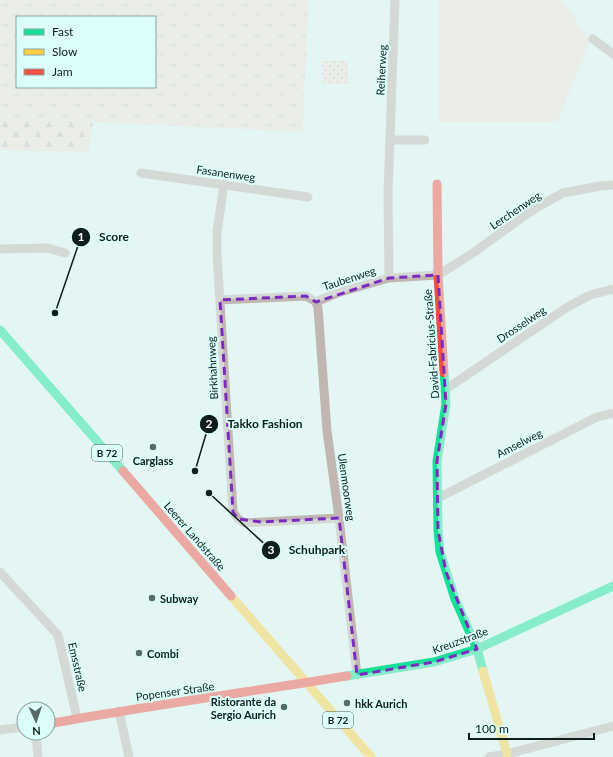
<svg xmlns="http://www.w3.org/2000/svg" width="613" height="757" viewBox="0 0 613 757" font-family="Lato,sans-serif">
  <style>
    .grass { fill: url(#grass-tufts); fill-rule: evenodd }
    .forest { fill: url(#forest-firs) }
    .park { fill: url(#park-dots) }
    .garden { fill: #f1e2d9 }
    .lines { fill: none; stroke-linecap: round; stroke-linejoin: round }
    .street { stroke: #c1b6b2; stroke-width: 9 }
    .fast { stroke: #16e098; stroke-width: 9 }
    .slow { stroke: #ffcf43; stroke-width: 9 }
    .jam { stroke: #f24e42; stroke-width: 9 }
    .marked { fill: none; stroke: #7b2cbf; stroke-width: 3; stroke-dasharray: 8 5; stroke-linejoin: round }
    .poi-dot { fill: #586a68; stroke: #dbfefa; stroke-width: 1.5 }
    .labels { text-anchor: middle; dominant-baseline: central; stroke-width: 4; stroke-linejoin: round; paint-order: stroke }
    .shield { fill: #dbfefa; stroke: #4b615f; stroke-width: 1 }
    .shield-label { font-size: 10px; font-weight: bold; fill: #0d1e1c }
    .street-label { font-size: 11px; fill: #0d1e1c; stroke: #dbfefa }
    .poi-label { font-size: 11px; font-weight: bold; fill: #0d1e1c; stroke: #dbfefa; text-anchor: start }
    .leader { fill: none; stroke: #0d1e1c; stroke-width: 1.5 }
    .callout-dot { fill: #0d1e1c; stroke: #dbfefa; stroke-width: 1.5 }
    .mark-label { font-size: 12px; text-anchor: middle; font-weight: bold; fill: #fff }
    .callout-label { font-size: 12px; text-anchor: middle; font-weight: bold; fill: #0d1e1c; stroke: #dbfefa; stroke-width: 4; stroke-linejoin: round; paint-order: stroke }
  </style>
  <defs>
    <pattern id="grass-tufts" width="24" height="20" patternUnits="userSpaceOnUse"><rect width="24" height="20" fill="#f1e2d9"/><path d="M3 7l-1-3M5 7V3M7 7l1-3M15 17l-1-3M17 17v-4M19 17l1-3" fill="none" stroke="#cdc1ba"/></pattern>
    <pattern id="forest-firs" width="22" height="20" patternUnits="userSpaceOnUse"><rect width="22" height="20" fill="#f1e2d9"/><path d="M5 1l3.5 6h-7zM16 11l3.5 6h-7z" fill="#cdc1ba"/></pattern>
    <pattern id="park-dots" width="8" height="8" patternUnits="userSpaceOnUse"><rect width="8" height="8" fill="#f1e2d9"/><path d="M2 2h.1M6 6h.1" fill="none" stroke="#cdc1ba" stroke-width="1.8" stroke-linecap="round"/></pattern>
  </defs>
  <rect width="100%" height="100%" fill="#e3f6f4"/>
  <!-- grass -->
  <path class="grass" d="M0,0h309l-7,132 -302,-15zM17,17h138v70h-138z"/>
  <!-- forest -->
  <path class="forest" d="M0,117l93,5 -4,30 -89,-2z"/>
  <!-- park -->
  <path class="park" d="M322,61h26l1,23h-27z"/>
  <!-- garden -->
  <path class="garden" d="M439,0h124l27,41 -33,81h-118z"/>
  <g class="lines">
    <!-- street -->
    <path class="street" d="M593,39l20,15
      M390,140h35
      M141,173l167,24
      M224,184l-7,48v23l16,257 5,7 6,4 95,-5
      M0,249l48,-1 17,5
      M389,278l-1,-86 7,-192
      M220,300l86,-4 10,6 21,-9 52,-15 49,-3 35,-22 61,-44 29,-16 37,-7 13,-1
      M316,302l2,6 9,123 12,87 18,157
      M446,389l120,-81 24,-13 23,-6
      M438,498l159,-81 16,-4
      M0,572l58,63 19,83
      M119,711l10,46
      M0,730l24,-3
      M36,733l2,24
      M489,757l18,-3 106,-28"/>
    <!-- fast -->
    <path class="fast" d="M0,330l123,141
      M444,373l2,31 -9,57 1,69 2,22 15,47 22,50 6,22
      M347,676l87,-14 43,-13 136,-63"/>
    <!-- slow -->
    <path class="slow" d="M231,596l140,161
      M483,671l24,83"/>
    <!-- jam -->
    <path class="jam" d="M437,184l1,91 6,98
      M123,471l108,125
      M48,724c99,-18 200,-32 299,-48"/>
  </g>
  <!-- marked area -->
  <path d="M0 0H613V757H0ZM438,275l8,129 -9,57 1,69 8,42 31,77 -43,13 -77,13 -18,-157 -78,4 -23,-3 -5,-7 -13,-212 86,-4 10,6 73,-24z" fill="#e3f6f4" fill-opacity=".55" fill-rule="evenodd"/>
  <path class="marked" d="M438,275l8,129 -9,57 1,69 8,42 31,77 -43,13 -77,13 -18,-157 -78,4 -23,-3 -5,-7 -13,-212 86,-4 10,6 73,-24z"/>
  <!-- markers -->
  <g class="poi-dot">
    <circle cx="153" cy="447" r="4"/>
    <circle cx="152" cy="598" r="4"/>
    <circle cx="139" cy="653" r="4"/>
    <circle cx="347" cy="703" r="4"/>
    <circle cx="284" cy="707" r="4"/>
  </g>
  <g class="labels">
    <!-- shield labels -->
    <g class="shield">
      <rect x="92" y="445" width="30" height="16" rx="3"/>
      <rect x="323" y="712" width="30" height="16" rx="3"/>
    </g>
    <g class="shield-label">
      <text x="107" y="453">B 72</text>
      <text x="338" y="720">B 72</text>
    </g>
    <!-- street labels -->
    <g class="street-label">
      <text transform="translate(381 70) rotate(-87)">Reiherweg</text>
      <text transform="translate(226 173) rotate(8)">Fasanenweg</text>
      <text transform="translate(515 210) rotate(-34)">Lerchenweg</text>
      <text transform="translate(349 278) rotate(-18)">Taubenweg</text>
      <text transform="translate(521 324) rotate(-34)">Drosselweg</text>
      <text transform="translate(431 344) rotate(-94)">David-Fabricius-Straße</text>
      <text transform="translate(212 368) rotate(-93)">Birkhahnweg</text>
      <text transform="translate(519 443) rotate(-27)">Amselweg</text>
      <text transform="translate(347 487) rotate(82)">Ulenmoorweg</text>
      <text transform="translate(195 536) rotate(49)">Leerer Landstraße</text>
      <text transform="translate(460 640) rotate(-20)">Kreuzstraße</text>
      <text transform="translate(78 667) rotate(77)">Emsstraße</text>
      <text transform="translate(175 691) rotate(-8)">Popenser Straße</text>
    </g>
    <!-- poi labels -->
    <g class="poi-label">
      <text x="153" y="460" text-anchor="middle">Carglass</text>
      <text x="160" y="598">Subway</text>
      <text x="147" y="653">Combi</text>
      <text x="276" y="701" text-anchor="end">Ristorante da<tspan x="276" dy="13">Sergio Aurich</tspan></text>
      <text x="355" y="703">hkk Aurich</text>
    </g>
  </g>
  <!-- callouts -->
  <path class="leader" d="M55 313L81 237M195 471L209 424M209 493L271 550"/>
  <g class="callout-dot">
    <circle cx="55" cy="313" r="4"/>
    <circle cx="195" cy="471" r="4"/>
    <circle cx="209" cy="493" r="4"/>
    <circle cx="81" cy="237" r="10"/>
    <circle cx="209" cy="424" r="10"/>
    <circle cx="271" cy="550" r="10"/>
  </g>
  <g class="mark-label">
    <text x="81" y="241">1</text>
    <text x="209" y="428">2</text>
    <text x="271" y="554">3</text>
  </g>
  <g class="callout-label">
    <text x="114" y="241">Score</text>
    <text x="265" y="428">Takko Fashion</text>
    <text x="317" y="554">Schuhpark</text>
  </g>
  <!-- legend -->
  <rect x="16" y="16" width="140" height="72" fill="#dbfefa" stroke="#89a4a1"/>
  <rect x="24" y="29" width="20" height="6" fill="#16e098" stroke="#89a4a1"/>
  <text x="52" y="36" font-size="12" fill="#0d1e1c">Fast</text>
  <rect x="24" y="49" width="20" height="6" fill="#ffcf43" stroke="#89a4a1"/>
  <text x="52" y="56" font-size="12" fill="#0d1e1c">Slow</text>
  <rect x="24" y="69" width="20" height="6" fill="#f24e42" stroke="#89a4a1"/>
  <text x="52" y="76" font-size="12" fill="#0d1e1c">Jam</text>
  <!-- north arrow -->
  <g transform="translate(36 721) rotate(177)"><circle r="19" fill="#dbfefa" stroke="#89a4a1"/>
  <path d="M0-3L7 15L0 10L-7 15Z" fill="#586a68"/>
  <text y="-6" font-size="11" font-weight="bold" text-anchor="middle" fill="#0d1e1c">N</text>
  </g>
  <!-- scale -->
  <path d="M469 733v6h125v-6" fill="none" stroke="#0d1e1c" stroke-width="2"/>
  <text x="475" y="733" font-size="12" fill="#0d1e1c" stroke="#dbfefa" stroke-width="3" paint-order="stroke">100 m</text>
</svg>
